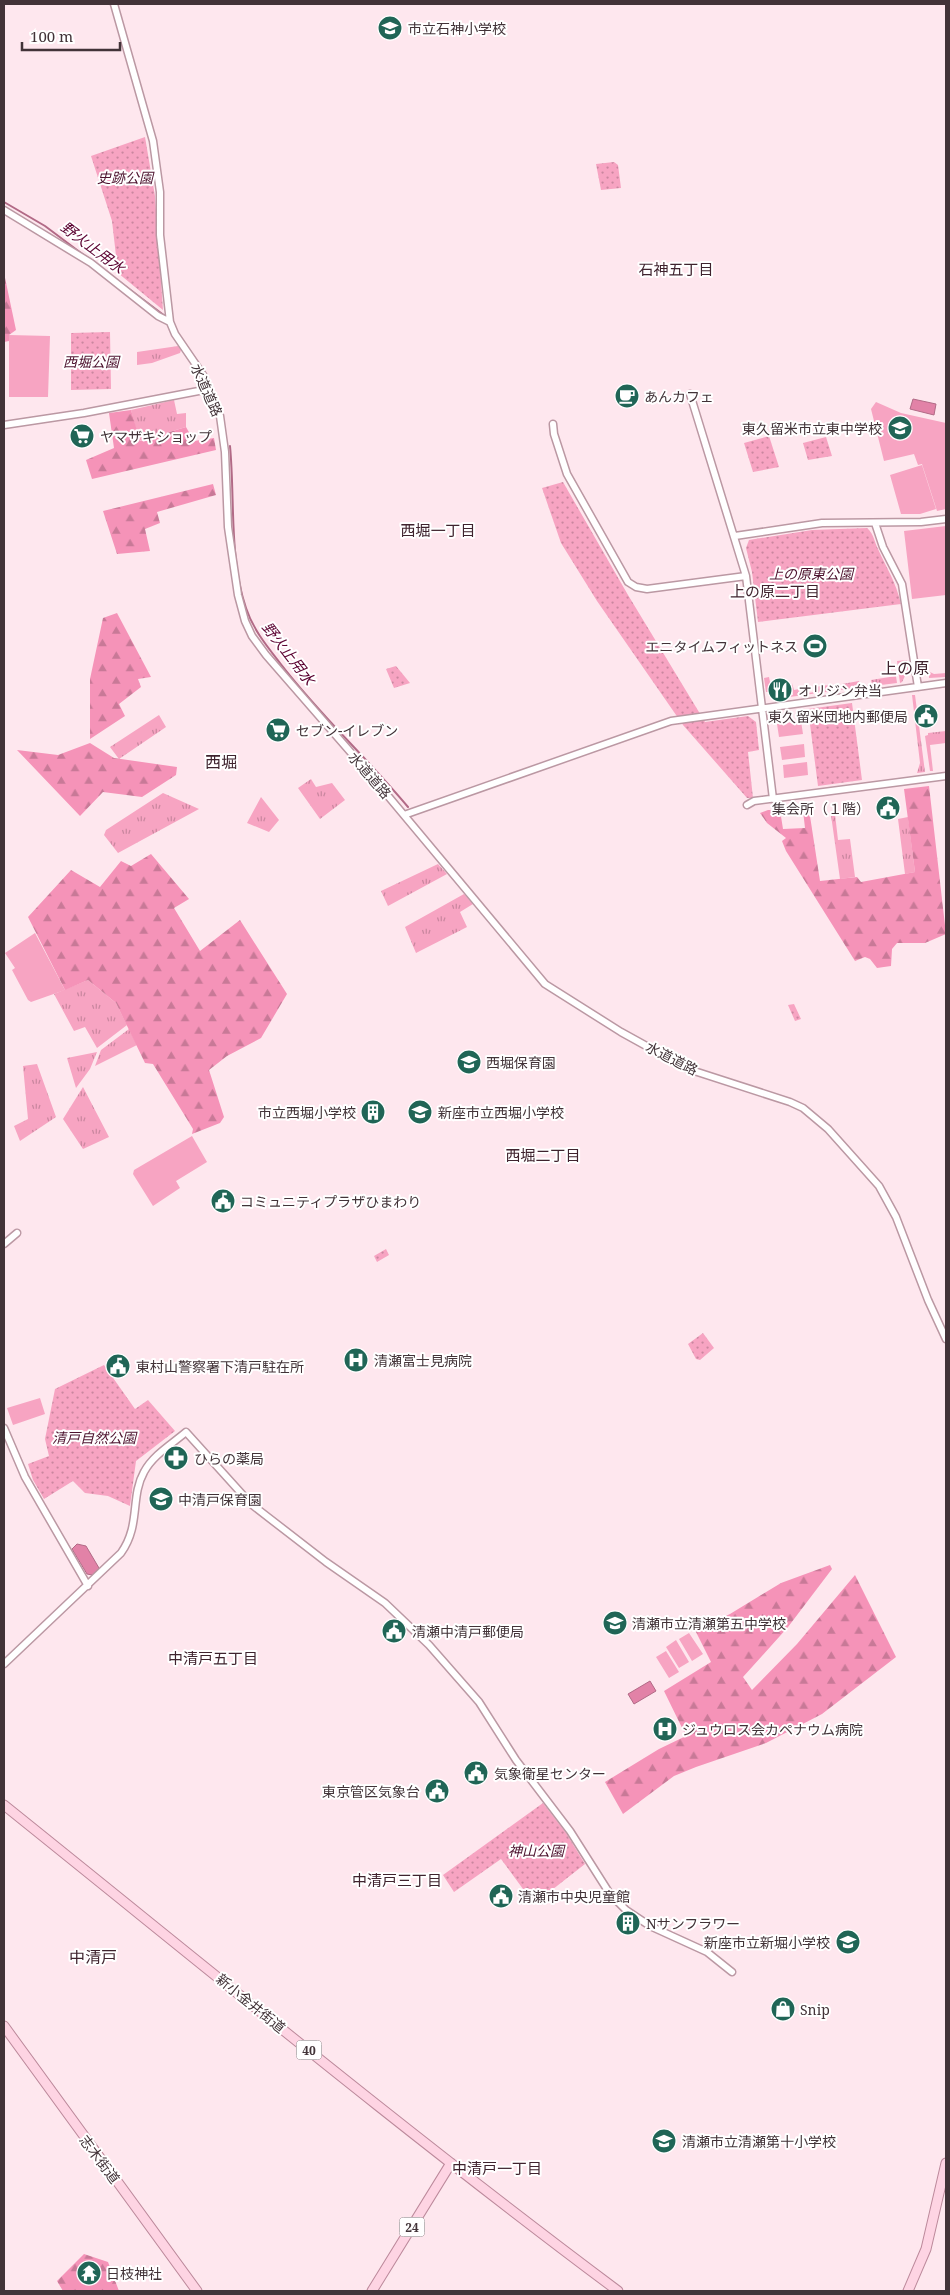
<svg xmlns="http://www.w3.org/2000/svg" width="950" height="2295" viewBox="0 0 950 2295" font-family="'Noto Serif','Noto Sans JP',serif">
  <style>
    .grass { fill: url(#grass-tufts) }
    .forest { fill: url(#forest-firs) }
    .park { fill: url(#park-dots) }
    .garden { fill: #f7a4c2 }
    .water { fill: #e282a7; stroke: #b26a86 }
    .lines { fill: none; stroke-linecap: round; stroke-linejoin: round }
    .stream { stroke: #b26a86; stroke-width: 2 }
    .minor-casing { stroke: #bb98a3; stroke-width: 9 }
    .major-casing { stroke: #bc899b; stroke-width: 11 }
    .minor { stroke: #fff; stroke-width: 6 }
    .major { stroke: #fed4e3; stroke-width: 9 }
    .labels { text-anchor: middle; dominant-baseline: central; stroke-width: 4; stroke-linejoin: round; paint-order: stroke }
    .shield { fill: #fff; stroke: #7b7074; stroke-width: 1 }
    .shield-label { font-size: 12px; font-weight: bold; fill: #423338 }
    .poi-label { font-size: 14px; fill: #423338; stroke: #fff; text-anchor: start }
    .park-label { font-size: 14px; font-style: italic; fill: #4c112d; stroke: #fff }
    .street-label { font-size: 14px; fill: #423338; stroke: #fff }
    .water-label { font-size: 15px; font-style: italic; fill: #5b0231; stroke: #fff }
    .neighbourhood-label { font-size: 15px; fill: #3f232e; stroke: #fff }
    .quarter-label { font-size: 16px; fill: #3f232e; stroke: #fff }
  </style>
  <defs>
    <pattern id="grass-tufts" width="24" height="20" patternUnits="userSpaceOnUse" patternTransform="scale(1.25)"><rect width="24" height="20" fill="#f7a4c2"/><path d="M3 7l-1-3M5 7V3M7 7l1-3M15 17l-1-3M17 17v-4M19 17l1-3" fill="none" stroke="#ca869f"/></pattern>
    <pattern id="forest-firs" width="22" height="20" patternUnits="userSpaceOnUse" patternTransform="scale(1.25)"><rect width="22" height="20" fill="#f593b8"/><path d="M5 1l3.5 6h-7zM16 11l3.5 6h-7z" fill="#c87997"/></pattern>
    <pattern id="park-dots" width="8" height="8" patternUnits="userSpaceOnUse" patternTransform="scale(1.25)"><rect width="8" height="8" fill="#f7a4c2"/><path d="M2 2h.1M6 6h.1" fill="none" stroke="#ca869f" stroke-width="1.8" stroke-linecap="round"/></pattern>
  </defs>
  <rect width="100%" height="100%" fill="#fee7ee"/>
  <!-- grass -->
  <path class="grass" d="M178,346l3,4 -1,3 -28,10 -15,2v-13z
    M174,400l3,14 9,-1v14l-47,14 -8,-31z
    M907,660l2,14 -4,2 -3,6 -2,1 -3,-22z
    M921,670h5l8,4 12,-1v4l-17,1v-5h-8z
    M896,676l1,7 -56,7 1,-6 17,-3 1,5 12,-1 -1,-5z
    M769,677l1,5h5l2,15 16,-2 -1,-12 2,7 5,-1 1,5 15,-2 -1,-5 15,-2 4,2v4l-58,8 -3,-7h-6l-2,-14z
    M912,695h3l10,77 -8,1 3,-10z
    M159,715l7,12 -47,32 -9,-12z
    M946,731v12l-16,2 3,26h-3l-5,-35 3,-1v-2z
    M311,779l5,8 16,-4 13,17 -25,19 -22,-31z
    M163,793l36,16 -81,44 -14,-18 2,-5z
    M261,797l18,23 -10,12 -22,-9z
    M835,814l3,26 12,-1 5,38 -15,2 -9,-64z
    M908,817l7,55 -10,2 -7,-55z
    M438,864l9,10 -59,32 -7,-15z
    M464,894l9,10 -13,8 7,15 -51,26 -11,-26z
    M88,980l28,23 11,22 -30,23 -12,-21 -11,4 -20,-37z
    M129,1029l8,16 -42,21 6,-16z
    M97,1052l-7,17 -14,19 -9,-30z
    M37,1064l19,53 -36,24 -6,-15 14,-7 -5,-53z
    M83,1087l26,50 -26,12 -20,-30z"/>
  <!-- forest -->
  <path class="forest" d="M4,273l12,57 -7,5v6l-5,1z
    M131,410l9,31 46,-14 8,14 20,-3 2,12 -124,29 -6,-19 28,-12 -5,-35z
    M213,484l3,11 -59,17 3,11 -15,6 5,22 -33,3 -14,-43z
    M117,613l34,64 -13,2 3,8 -22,17 6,12 -35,23v-60l13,-61z
    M90,743l24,15 63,9 -1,8 -34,22 -39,-5 -23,24 -63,-66 41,5z
    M929,786l17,148 -21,9h-28l-5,6 -1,17 -14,2 -7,-9 -5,-2 -10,4 -69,-110 -4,-10 4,-3 -19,-15 -7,-10 8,-3h12l3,19 22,-1 -3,-26 6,1 12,78 37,-4 4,5 54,-10 -11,-83z
    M151,854l38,45 -15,9 26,43 40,-31 47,74 -26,44 -34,18 -18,14 15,47 -4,6 -28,11 1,-5 -40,-65 -8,-1 -29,-60 -28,-23 -23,10 -37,-73 43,-47 29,17 21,-26 10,5z
    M830,1565l2,4 -44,58 -45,50 9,13 45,-46 58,-69 41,82 -74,57 -56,29 -70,24 -22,9 -51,38 -18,-32 54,-33 27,-13 -22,-45 47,-29 -16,-32 35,-16 51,-31z
    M84,2254l24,8 11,29h-56l-6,-10z"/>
  <!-- park -->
  <path class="park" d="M145,137l10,59 8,114 -45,-37 -6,-52 -21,-65z
    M614,162l4,3 3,23 -20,2 -5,-26z
    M110,332l1,57 -40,1v-57z
    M769,436l10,31 -26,5 -9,-29z
    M826,437l6,19 -24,4 -5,-17z
    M563,482l65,113 77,127 43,-6 8,6 3,28 -11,2 5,46h-6l-64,-73 -86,-124 -36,-58 -19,-55z
    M867,528c7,6 7,13 11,21 9,20 18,33 23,55l-143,18 -6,-50 -6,-24 3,-8 63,-10z
    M396,666l14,17 -16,5 -8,-19z
    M852,703l10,77 -44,6 -10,-77z
    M794,1004l7,15 -6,2 -7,-16z
    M386,1249l3,6 -12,7 -3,-6z
    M703,1333l11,15 -14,12 -4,-1 -8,-15z
    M104,1365l31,44 13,-9 27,31 -39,30 -6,45 -22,-10 -23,-3 -12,-12 -29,18 -11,-19 -5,-16 21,-8 -4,-17 10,-50z
    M543,1803l23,30 19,31 -51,40 -33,-45 -47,33 -11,-17z"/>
  <!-- garden -->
  <path class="garden" d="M9,335l41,1 -2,61h-39z
    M876,402l25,11 45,10v86l-9,2 -15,-47 -4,1 -4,-11 -30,7 -13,-52z
    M922,465l14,44 -16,5h-19l-11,-39z
    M946,526v69l-34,4 -8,-68z
    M801,721l2,13 -24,3 -2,-13z
    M804,744l1,13 -23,3 -2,-13z
    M807,762l1,13 -24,3 -1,-13z
    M35,933l30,57 -34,12 -3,-2 -16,-30 3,-2 -10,-15z
    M192,1136l15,26 -31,19 4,7 -27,18 -20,-32 1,-4z
    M40,1398l5,16 -32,11 -6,-17z
    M689,1633l14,21 -11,7 -13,-22z
    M676,1640l13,22 -10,6 -13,-21z
    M666,1651l13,21 -10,6 -13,-21z"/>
  <!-- water -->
  <path class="water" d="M913,399l23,5 -2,11 -24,-6z
    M77,1544l9,2 13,22 -7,7 -5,-1 -15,-25z
    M650,1681l6,10 -22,13 -6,-10z"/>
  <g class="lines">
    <!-- stream -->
    <path class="stream" d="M4,202l41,24 120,90
      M230,446c5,52 -1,113 16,162 7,21 20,37 34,55 39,51 87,95 128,144"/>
    <defs>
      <path id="minor" d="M114,4l39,137 7,51v43l10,87 5,12 28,41 17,41 5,36 3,75 10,68 7,26 7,15 14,19 107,123 172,206 76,48 67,37 102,33 13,6 25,21 51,57 17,31 32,83 18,39
        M4,210l87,53 67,53 12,6
        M690,394l56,182 27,223
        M553,424l1,10 13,40 61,108 8,5 11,2 99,-13
        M4,425l80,-12 125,-24
        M875,523l8,24 19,37 16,103
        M735,536l87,-13 99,-1 25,-3
        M747,805l7,-4 192,-25
        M404,815l267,-94 275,-38
        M4,1244l13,-11
        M4,1428l21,49 63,109
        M4,1664l117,-111c20,-28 9,-56 23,-81 9,-17 28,-28 42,-40l65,72 75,58 59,41 44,42 50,57 37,58 54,71 40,63 16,16 24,16 57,26 25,20"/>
      <path id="major" d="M4,1805c203,163 405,330 614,486
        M4,2026l193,265
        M372,2291l79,-128
        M908,2291l18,-42 20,-86"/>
    </defs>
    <!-- minor casing -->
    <use href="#minor" class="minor-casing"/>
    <!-- major casing -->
    <use href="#major" class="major-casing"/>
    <!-- minor -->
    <use href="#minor" class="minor"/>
    <!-- major -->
    <use href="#major" class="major"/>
  </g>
  <!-- icons -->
  <defs>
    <symbol id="school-disc" viewBox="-11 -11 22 22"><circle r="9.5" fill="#206556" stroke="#fff"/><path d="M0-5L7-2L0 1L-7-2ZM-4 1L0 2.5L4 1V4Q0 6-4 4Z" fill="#fff"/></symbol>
    <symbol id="cafe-disc" viewBox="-11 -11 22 22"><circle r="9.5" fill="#206556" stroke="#fff"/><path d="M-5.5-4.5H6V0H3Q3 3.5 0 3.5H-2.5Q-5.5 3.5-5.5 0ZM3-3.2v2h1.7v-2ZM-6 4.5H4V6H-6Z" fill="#fff"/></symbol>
    <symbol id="supermarket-disc" viewBox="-11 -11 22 22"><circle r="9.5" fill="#206556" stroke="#fff"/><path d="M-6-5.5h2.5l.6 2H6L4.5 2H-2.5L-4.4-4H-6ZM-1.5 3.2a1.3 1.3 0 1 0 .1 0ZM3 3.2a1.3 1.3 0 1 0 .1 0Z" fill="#fff"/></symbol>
    <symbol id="stadium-disc" viewBox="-11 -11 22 22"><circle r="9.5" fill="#206556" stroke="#fff"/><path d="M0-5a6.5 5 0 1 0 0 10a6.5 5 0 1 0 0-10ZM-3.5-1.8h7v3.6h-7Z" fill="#fff"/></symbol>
    <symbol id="restaurant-disc" viewBox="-11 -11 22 22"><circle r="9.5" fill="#206556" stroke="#fff"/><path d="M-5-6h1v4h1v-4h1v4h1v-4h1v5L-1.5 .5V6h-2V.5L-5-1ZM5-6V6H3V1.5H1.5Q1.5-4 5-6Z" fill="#fff"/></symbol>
    <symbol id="civic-disc" viewBox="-11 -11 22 22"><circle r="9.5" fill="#206556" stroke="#fff"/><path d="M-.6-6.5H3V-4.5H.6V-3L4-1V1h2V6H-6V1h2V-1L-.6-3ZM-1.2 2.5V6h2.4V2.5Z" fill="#fff"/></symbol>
    <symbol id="building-disc" viewBox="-11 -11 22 22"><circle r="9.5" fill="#206556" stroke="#fff"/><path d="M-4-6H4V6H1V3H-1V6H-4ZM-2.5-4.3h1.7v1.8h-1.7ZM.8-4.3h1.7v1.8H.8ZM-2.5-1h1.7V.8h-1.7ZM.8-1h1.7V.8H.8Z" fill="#fff"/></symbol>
    <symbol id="hospital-disc" viewBox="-11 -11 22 22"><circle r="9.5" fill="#206556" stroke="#fff"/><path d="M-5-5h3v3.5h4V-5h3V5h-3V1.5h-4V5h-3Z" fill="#fff"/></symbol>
    <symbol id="pharmacy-disc" viewBox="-11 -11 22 22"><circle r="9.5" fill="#206556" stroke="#fff"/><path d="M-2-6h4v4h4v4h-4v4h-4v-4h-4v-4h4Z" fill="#fff"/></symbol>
    <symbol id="shop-disc" viewBox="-11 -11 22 22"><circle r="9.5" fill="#206556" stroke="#fff"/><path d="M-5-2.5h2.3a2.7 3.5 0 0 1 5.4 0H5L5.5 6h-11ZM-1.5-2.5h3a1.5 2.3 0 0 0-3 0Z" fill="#fff"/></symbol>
    <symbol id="temple-disc" viewBox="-11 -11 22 22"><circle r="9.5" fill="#206556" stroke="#fff"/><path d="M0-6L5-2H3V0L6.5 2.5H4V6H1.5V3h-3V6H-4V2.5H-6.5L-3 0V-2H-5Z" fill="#fff"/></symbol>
  </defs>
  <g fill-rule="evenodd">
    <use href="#school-disc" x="376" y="14" width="28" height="28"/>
    <use href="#cafe-disc" x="613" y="382" width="28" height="28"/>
    <use href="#school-disc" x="886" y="414" width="28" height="28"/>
    <use href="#supermarket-disc" x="68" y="422" width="28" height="28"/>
    <use href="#stadium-disc" x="801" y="632" width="28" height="28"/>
    <use href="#restaurant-disc" x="766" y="676" width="28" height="28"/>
    <use href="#civic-disc" x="912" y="702" width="28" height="28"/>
    <use href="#supermarket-disc" x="264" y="716" width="28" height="28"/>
    <use href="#civic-disc" x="874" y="794" width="28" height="28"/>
    <use href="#school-disc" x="455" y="1048" width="28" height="28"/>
    <use href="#building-disc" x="359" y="1098" width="28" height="28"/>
    <use href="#school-disc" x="406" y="1098" width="28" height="28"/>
    <use href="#civic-disc" x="209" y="1187" width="28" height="28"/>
    <use href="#hospital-disc" x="342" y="1346" width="28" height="28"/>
    <use href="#civic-disc" x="104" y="1352" width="28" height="28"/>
    <use href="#pharmacy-disc" x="162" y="1444" width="28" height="28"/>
    <use href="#school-disc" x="147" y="1485" width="28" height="28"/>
    <use href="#school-disc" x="601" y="1609" width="28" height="28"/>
    <use href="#civic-disc" x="380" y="1617" width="28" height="28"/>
    <use href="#hospital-disc" x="651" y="1715" width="28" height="28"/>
    <use href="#civic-disc" x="462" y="1759" width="28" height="28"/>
    <use href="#civic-disc" x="423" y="1777" width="28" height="28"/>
    <use href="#civic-disc" x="487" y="1882" width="28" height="28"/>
    <use href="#building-disc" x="614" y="1909" width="28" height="28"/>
    <use href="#school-disc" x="834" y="1928" width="28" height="28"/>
    <use href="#shop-disc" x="769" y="1995" width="28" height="28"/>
    <use href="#school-disc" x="650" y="2127" width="28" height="28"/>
    <use href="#temple-disc" x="75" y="2259" width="28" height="28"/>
  </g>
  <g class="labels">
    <!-- shield labels -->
    <g class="shield">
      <rect x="296.5" y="2040.5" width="25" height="19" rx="4"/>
      <rect x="399.5" y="2217.5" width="25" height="19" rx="4"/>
    </g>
    <g class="shield-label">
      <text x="309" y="2050">40</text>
      <text x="412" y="2227">24</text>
    </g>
    <!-- poi labels -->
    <g class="poi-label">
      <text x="408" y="28">市立石神小学校</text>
      <text x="644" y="396">あんカフェ</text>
      <text x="882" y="428" text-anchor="end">東久留米市立東中学校</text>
      <text x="100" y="436">ヤマザキショップ</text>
      <text x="798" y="646" text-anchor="end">エニタイムフィットネス</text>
      <text x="798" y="690">オリジン弁当</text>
      <text x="908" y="716" text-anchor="end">東久留米団地内郵便局</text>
      <text x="296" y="730">セブン-イレブン</text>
      <text x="870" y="808" text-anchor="end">集会所（１階）</text>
      <text x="486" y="1062">西堀保育園</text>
      <text x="356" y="1112" text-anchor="end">市立西堀小学校</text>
      <text x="438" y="1112">新座市立西堀小学校</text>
      <text x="240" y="1201">コミュニティプラザひまわり</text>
      <text x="374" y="1360">清瀬富士見病院</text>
      <text x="136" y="1366">東村山警察署下清戸駐在所</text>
      <text x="194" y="1458">ひらの薬局</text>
      <text x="178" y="1499">中清戸保育園</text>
      <text x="632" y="1623">清瀬市立清瀬第五中学校</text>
      <text x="412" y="1631">清瀬中清戸郵便局</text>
      <text x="682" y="1729">ジュウロス会カペナウム病院</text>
      <text x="494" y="1773">気象衛星センター</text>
      <text x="420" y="1791" text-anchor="end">東京管区気象台</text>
      <text x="518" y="1896">清瀬市中央児童館</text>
      <text x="646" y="1923">Nサンフラワー</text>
      <text x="830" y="1942" text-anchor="end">新座市立新堀小学校</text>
      <text x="800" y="2009">Snip</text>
      <text x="682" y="2141">清瀬市立清瀬第十小学校</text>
      <text x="106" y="2273">日枝神社</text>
    </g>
    <!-- park labels -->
    <g class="park-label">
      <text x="125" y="177">史跡公園</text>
      <text x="91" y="361">西堀公園</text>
      <text x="811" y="573">上の原東公園</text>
      <text x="94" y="1437">清戸自然公園</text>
      <text x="536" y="1850">神山公園</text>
    </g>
    <!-- street labels -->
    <g class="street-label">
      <text transform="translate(207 390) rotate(66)">水道道路</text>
      <text transform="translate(370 775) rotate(49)">水道道路</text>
      <text transform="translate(672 1058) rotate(27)">水道道路</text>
      <text transform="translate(251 2003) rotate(39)">新小金井街道</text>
      <text transform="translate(100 2159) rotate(53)">志木街道</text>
    </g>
    <!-- water labels -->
    <g class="water-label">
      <text transform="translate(93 247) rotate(37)">野火止用水</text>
      <text transform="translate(289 653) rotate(52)">野火止用水</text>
    </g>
    <!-- neighbourhood labels -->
    <g class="neighbourhood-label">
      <text x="676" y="269">石神五丁目</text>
      <text x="438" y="530">西堀一丁目</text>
      <text x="775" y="591">上の原二丁目</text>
      <text x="543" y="1155">西堀二丁目</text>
      <text x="213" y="1658">中清戸五丁目</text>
      <text x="397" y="1880">中清戸三丁目</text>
      <text x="497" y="2168">中清戸一丁目</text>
    </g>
    <!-- quarter labels -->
    <g class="quarter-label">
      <text x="905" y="668">上の原</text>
      <text x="221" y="762">西堀</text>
      <text x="93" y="1957">中清戸</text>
    </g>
  </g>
  <!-- border -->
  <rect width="950" height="2295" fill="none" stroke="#423338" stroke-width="10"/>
  <!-- scale -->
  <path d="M22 42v8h98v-8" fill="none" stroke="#423338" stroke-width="2.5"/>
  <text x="30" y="42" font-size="15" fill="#423338" stroke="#ffffff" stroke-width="4" paint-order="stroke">100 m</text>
</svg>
